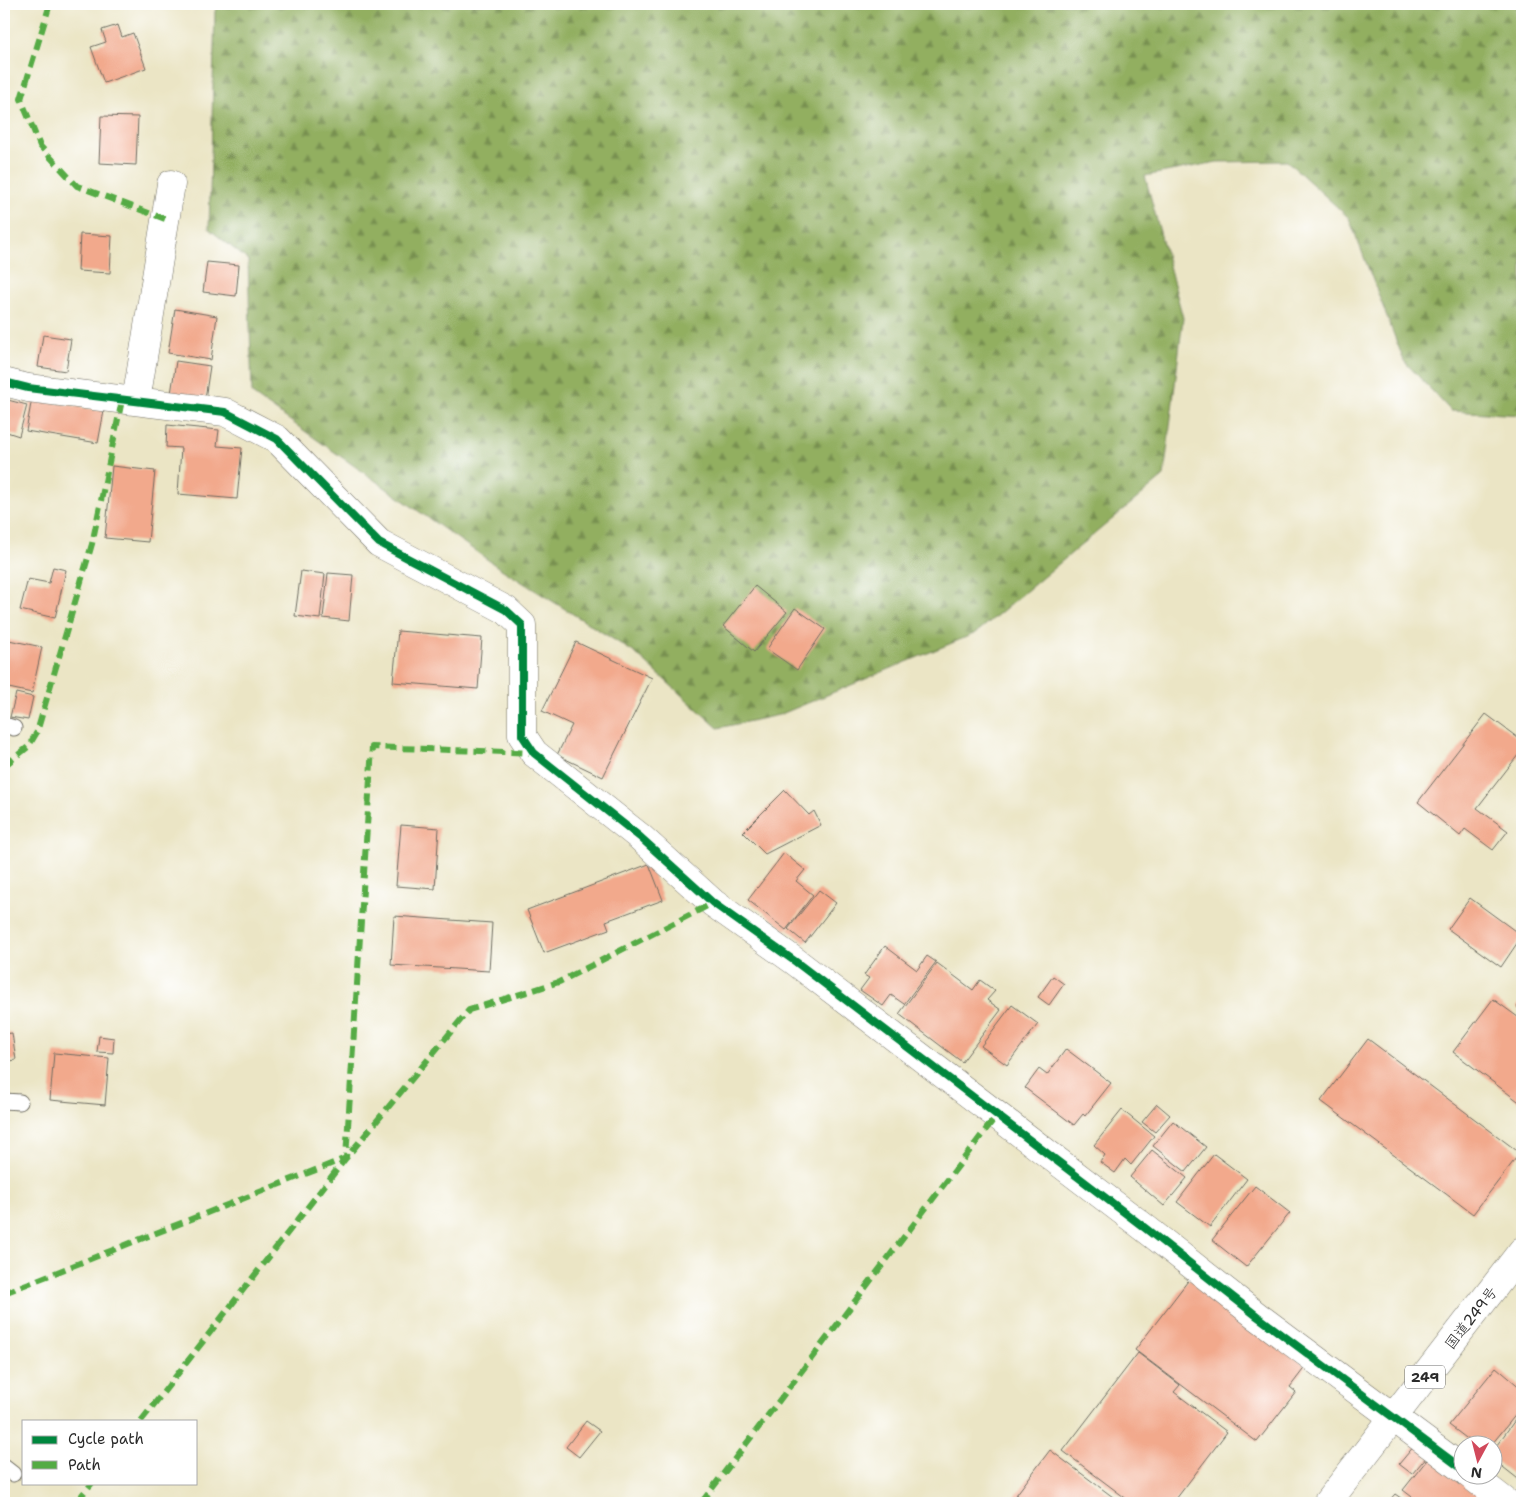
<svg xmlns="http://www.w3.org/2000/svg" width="1526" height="1507" viewBox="0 0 1526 1507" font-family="'Shantell Sans','Klee One',sans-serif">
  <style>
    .forest { fill: url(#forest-firs); stroke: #5e6d46 }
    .building { fill: #f2a98c }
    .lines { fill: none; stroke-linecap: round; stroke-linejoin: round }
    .service-casing { stroke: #6e6c61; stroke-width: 17 }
    .minor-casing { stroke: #6e6c61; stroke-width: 29 }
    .trunk-casing { stroke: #6e6c61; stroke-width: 29 }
    .service { stroke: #fff; stroke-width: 15 }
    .minor { stroke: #fff; stroke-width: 28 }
    .trunk { stroke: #fff; stroke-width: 28 }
    .quiet { stroke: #54ab44; stroke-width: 6; stroke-dasharray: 12 6; stroke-linecap: butt }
    .cycleway-casing { stroke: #fff; stroke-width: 11 }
    .cycleway { stroke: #00873e; stroke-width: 8 }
    .labels { text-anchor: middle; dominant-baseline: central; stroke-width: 4; stroke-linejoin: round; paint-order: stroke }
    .shield { fill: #fff; stroke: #6b6b6b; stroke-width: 1 }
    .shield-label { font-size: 14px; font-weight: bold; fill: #2b2b2b }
    .street-label { font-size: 15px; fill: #2b2b2b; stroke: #fff }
  </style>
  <defs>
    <pattern id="forest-firs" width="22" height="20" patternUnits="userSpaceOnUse" patternTransform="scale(1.25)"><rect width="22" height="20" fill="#92af61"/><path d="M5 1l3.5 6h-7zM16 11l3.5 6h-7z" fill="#778f50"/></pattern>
  </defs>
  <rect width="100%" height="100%" fill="#fff"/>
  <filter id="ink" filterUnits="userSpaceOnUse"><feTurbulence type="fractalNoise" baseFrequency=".02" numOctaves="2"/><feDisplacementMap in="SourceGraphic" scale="10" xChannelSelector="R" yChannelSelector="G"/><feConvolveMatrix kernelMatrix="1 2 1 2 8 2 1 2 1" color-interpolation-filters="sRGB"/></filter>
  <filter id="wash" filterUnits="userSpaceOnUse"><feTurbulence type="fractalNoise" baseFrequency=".0096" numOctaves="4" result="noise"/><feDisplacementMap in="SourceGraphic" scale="20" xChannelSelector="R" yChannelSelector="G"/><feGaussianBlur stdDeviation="1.12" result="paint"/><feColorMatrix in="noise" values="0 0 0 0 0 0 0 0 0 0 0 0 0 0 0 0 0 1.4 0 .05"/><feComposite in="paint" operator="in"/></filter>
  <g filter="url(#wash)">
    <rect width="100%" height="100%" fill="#ebe5c5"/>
    <!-- forest -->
    <path class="forest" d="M220,4h1302v411l-71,-4 -47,-50 -55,-143 -62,-57 -70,1 -72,14 38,142 -19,158 -188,157 -197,82 -61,13 -83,-75 -137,-86 -246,-173 -4,-134 -39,-31 6,-218z"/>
    <g id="blocks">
      <!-- building -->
      <path class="building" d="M118,25l4,12 11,-4 13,35 -42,15 -13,-36 15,-5 -4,-12z
        M101,116l37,1 -2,48 -37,-2z
        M80,234l32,2 -2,37 -32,-2z
        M207,262l32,3 -3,31 -33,-4z
        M175,309l42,7 -6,44 -43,-7z
        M43,335l28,4 -5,32 -28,-4z
        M176,361l34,5 -5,33 -34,-5z
        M32,398l72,13 -6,32 -72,-12z
        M4,399l23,6 -8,31 -15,-5z
        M167,425l52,5 -2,16 25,2 -5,51 -59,-5 3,-46 -15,-1z
        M112,466l43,5 -7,71 -43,-4z
        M53,567l13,3 -11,48 -35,-8 8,-31 21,4z
        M301,571l24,3 -5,45 -25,-3z
        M328,573l25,2 -4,46 -26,-3z
        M755,586l32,26 -33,40 -31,-26z
        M795,608l30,21 -28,41 -30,-21z
        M398,631l84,7 -4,51 -85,-7z
        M4,639l38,8 -10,46 -28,-6z
        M576,642l76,36 -49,99 -46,-22 15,-30 -30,-14z
        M16,693l17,4 -5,23 -18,-3z
        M1486,714l36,27v9l-45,58 31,23 -15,19 -28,-21 -5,7 -42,-34z
        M785,790l24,25 5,-4 7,14 -56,29 -22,-22z
        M401,825l38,3 -4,61 -39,-3z
        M784,853l21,17 -9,11 17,14 -27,35 -38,-30z
        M649,864l14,36 -57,21 3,8 -65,24 -17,-43z
        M819,890l17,13 -31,40 -17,-14z
        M1470,898l52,38 -21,31 -53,-38z
        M394,916l98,7 -3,48 -98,-6z
        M885,946l32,24 10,-14 9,6 -32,42 -13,-9 -8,11 -23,-16 9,-12 -5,-3z
        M937,963l36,27 7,-10 15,11 -8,9 14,10 -39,52 -63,-48z
        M1053,976l11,8 -15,21 -11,-8z
        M1493,999l29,21v84l-69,-52z
        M1522,1001v11l-5,-5z
        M1012,1005l26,19 -31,41 -26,-19z
        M12,1033l4,27 -12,2v-28z
        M99,1036l15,2 -1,15 -16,-1z
        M1368,1039l152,114 -47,61 -152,-113z
        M1066,1049l45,34 -26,33 -2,-2 -9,11 -49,-37 14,-19 8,6z
        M54,1053l55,5 -4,47 -55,-5z
        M4,1067h3l-2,26h-1z
        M1157,1104l13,11 -15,17 -13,-10z
        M1122,1110l32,26 -23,29 -6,-6 -10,14 -15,-11 5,-7 -11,-10z
        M1173,1121l33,26 -20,25 -33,-26z
        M1152,1150l35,28 -23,28 -34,-29z
        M1214,1154l33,25 -37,48 -33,-25z
        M1255,1186l35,27 -44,54 -34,-27z
        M1191,1277l115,89 -16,21 6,5 -39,50 -122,-92z
        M1138,1353l42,32 -6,7 53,40 -54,71h-41l-69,-52z
        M1496,1367l26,22v18l-30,37h-18l-25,-19z
        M1518,1416l4,3v63l-28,-22v-11z
        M586,1421l14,10 -21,26 -13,-10z
        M1415,1445l13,10 -16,19 -13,-10z
        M1050,1450l71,53h-111z
        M1430,1456l61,47h-71l-17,-13z
        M1395,1494l13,9h-21z"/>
    </g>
  </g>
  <g filter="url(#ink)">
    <use href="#blocks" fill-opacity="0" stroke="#6e6c61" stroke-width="1"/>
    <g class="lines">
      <defs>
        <path id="service" d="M4,725l10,3
          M4,1101l16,1
          M4,1467l9,7"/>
        <path id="minor" d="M4,382l24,6 197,24 52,27 102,104 127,67 16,15v110l12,18 106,84 73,66 83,59 349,266 112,88 207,154
          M136,401l35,-217
          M1469,1474l38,29"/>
        <path id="trunk" d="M1327,1503l195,-252"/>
      </defs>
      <!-- service casing -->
      <use href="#service" class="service-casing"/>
      <!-- minor casing -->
      <use href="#minor" class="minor-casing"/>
      <!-- trunk casing -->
      <use href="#trunk" class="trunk-casing"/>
      <!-- service -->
      <use href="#service" class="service"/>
      <!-- minor -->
      <use href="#minor" class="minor"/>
      <!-- trunk -->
      <use href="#trunk" class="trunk"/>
      <!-- quiet -->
      <path class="quiet" d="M50,4l-29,95 19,47 37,40 88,33
        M4,766l24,-19 9,-15 55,-188 30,-144
        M4,1293l342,-135 26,-411 162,6
        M141,1421l205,-263 123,-148 90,-28 154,-79
        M81,1503l1,-8 10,-12
        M701,1503l296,-388"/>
      <defs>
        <path id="cycleway" d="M4,382l24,6 197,24 52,27 102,104 127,67 16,15v110l12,18 106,84 73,66 83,59 349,266 112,88 207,154"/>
      </defs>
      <!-- cycleway casing -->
      <use href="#cycleway" class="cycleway-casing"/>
      <!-- cycleway -->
      <use href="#cycleway" class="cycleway"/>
    </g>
  </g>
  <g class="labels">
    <!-- shield labels -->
    <rect class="shield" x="1405" y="1365.5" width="40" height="23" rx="4"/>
    <g class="shield-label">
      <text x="1425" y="1377">249</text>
    </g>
    <!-- street labels -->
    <g class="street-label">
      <text transform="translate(1471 1318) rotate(-52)">国道249号</text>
    </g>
  </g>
  <!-- margin -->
  <rect width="1526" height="1507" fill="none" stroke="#fff" stroke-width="20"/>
  <!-- legend -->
  <rect x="22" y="1420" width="175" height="65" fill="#ffffff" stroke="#aaaaaa"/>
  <rect x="32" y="1436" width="25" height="8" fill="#00873e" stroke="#aaaaaa"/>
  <text x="68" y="1444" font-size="15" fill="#2b2b2b">Cycle path</text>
  <rect x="32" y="1461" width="25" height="8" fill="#54ab44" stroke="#aaaaaa"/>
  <text x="68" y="1470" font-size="15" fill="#2b2b2b">Path</text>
  <!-- north arrow -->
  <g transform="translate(1478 1460) rotate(187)"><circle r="24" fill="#ffffff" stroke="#aaaaaa"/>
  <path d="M0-4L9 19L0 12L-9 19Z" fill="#d1495b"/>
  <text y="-8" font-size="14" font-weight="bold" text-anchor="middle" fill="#2b2b2b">N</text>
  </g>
</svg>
